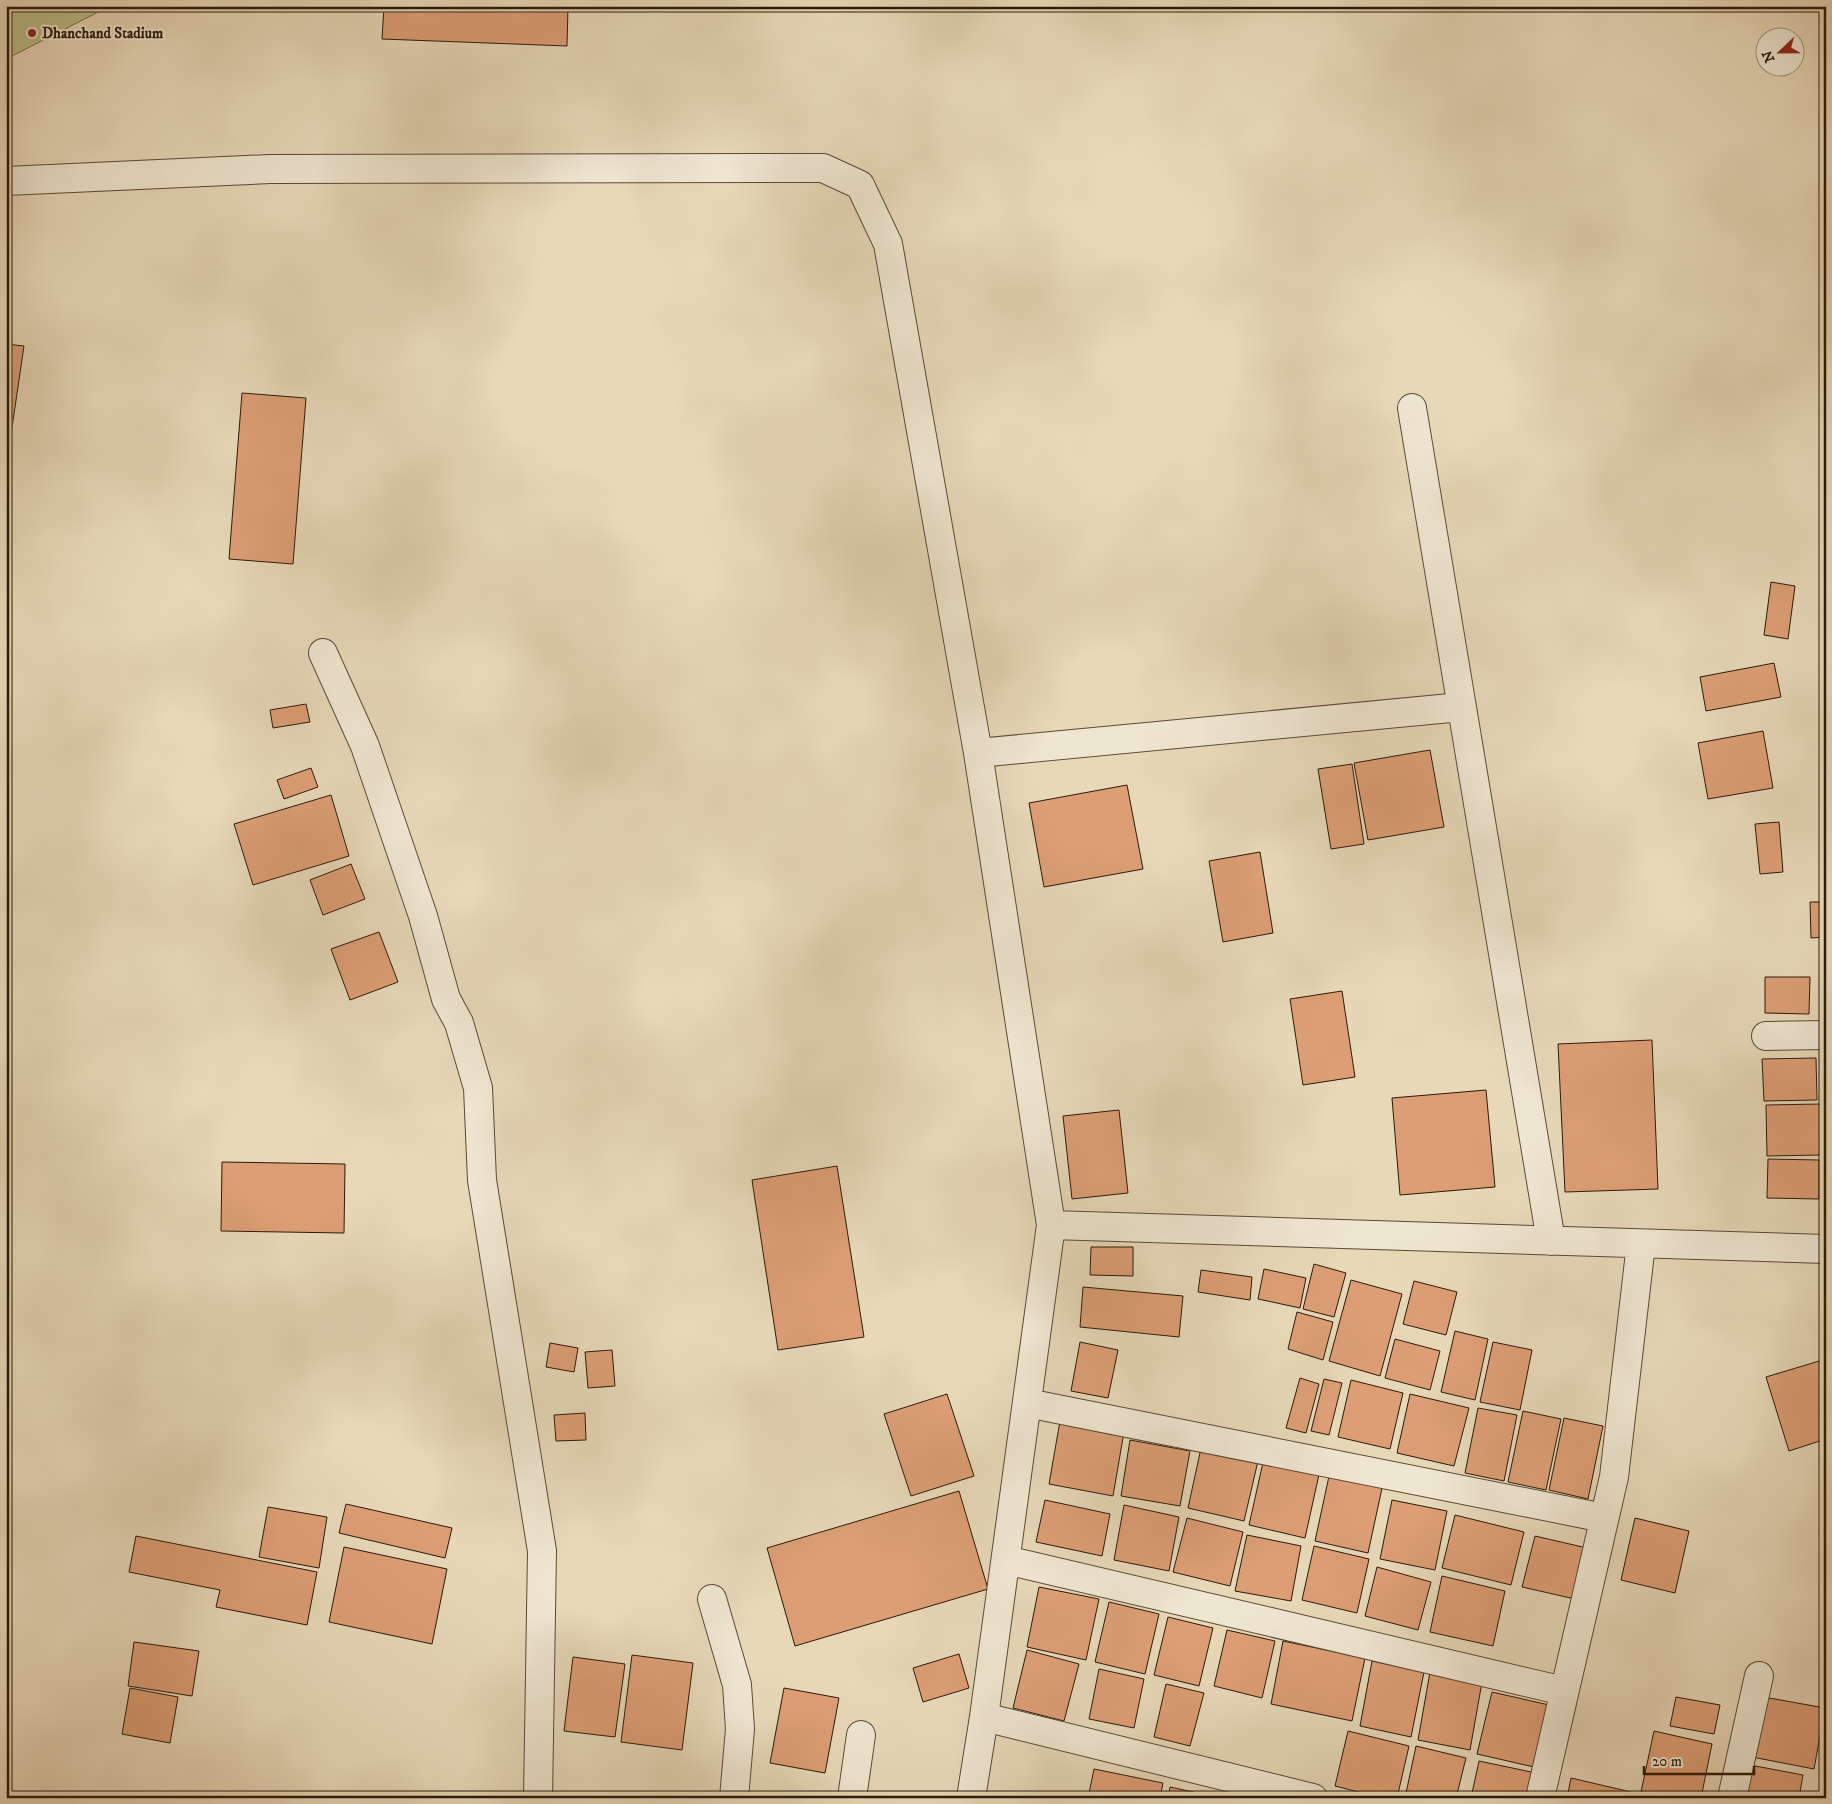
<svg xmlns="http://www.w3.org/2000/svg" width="1832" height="1804" viewBox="0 0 1832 1804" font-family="'IM FELL DW Pica',serif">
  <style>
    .park { fill: #bdbc8a; stroke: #746b4a }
    .building { fill: #dd9e75; stroke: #2b1a0a }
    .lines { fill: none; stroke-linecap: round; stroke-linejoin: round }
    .minor-casing { stroke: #5a4a36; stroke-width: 30 }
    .minor { stroke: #efe6d1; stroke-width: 28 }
    .poi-dot { fill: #8f2418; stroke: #efe6d1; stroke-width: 2 }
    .labels { text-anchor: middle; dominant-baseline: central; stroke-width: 4; stroke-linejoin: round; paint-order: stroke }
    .poi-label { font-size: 15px; font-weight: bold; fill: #2b1a0a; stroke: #efe6d1; text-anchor: start }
  </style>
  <rect width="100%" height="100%" fill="#e7d8b8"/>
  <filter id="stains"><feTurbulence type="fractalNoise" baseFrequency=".004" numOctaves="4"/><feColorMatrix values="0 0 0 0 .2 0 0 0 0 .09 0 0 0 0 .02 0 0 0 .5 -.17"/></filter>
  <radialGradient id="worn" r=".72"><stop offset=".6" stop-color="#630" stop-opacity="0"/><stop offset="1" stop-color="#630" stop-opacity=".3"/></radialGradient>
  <!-- park -->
  <path class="park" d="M6,6h104l-104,53z"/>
  <!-- building -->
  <path class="building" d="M384,6h184l-1,40 -185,-7z
    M6,344l18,2 -18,122z
    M242,393l64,5 -13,166 -64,-5z
    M1771,582l24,4 -7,53 -24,-4z
    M1774,663l7,34 -75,14 -6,-34z
    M306,704l4,18 -37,6 -3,-18z
    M1763,731l10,57 -65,11 -10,-56z
    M1430,750l14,77 -76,13 -14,-77z
    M1352,764l12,80 -33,5 -13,-80z
    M311,768l7,19 -34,12 -7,-19z
    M1127,785l16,84 -99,18 -15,-84z
    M331,795l18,61 -96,29 -19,-61z
    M1779,822l4,50 -23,2 -5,-50z
    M1260,852l13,81 -50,9 -14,-81z
    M351,864l14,35 -42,16 -13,-35z
    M1810,902h16v35l-15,1z
    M379,932l19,50 -48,18 -19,-51z
    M1765,977h45l-1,37 -44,-1z
    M1342,991l13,86 -52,8 -13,-86z
    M1652,1040l6,149 -93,3 -7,-148z
    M1816,1058l1,42 -53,1 -2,-42z
    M1486,1090l9,97 -95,8 -8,-97z
    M1821,1104l1,51 -55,1 -1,-51z
    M1119,1110l9,83 -56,6 -9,-83z
    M1826,1132v71h-2z
    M1768,1159l51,1v39l-52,-1z
    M222,1162l123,2 -1,69 -123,-2z
    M837,1166l27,171 -86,13 -26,-170z
    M1091,1247h42v29l-43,-1z
    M1314,1264l32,9 -12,44 -31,-8z
    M1264,1269l42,9 -6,30 -42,-9z
    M1201,1270l51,7 -2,23 -52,-8z
    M1351,1280l51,14 -22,82 -51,-15z
    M1414,1281l43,11 -11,43 -43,-11z
    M1083,1287l100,9 -4,41 -99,-10z
    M1297,1312l36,10 -10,38 -35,-11z
    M1455,1331l33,8 -13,61 -34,-8z
    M1395,1339l45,12 -10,39 -45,-12z
    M1080,1342l38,8 -10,48 -37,-7z
    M1493,1342l39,8 -12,60 -40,-8z
    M550,1343l28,5 -4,24 -28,-5z
    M612,1350l3,36 -27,2 -3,-36z
    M1826,1359v80l-37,12 -23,-74z
    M1300,1378l19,6 -13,49 -20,-5z
    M1324,1379l18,4 -13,52 -18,-4z
    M1351,1380l52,13 -13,56 -52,-12z
    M947,1394l27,82 -63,20 -27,-82z
    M1410,1394l59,14 -15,58 -57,-13z
    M1478,1408l39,7 -13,66 -39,-8z
    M1523,1411l38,8 -15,71 -38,-8z
    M585,1413l1,27 -30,1 -2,-26z
    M1564,1418l39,8 -15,73 -39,-9z
    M1060,1421l64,11 -11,64 -64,-12z
    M1130,1440l60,11 -10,55 -59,-10z
    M1201,1448l57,13 -14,60 -56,-13z
    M1264,1458l56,12 -15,68 -56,-13z
    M1331,1467l53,12 -16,74 -53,-12z
    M959,1491l29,98 -193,57 -28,-98z
    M1045,1500l65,14 -8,42 -66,-14z
    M1392,1500l55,11 -12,59 -55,-11z
    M346,1504l106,24 -7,30 -106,-25z
    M1124,1505l55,12 -10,54 -55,-11z
    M268,1507l59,10 -8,51 -60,-11z
    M1455,1515l69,17 -13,53 -69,-17z
    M1187,1518l56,14 -13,54 -57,-14z
    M1635,1518l54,13 -14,62 -54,-13z
    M1247,1535l54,11 -10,55 -56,-10z
    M136,1536l181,36 -10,53 -91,-18 4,-17 -91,-18z
    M1535,1536l52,12 -12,51 -53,-12z
    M1314,1546l55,13 -12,54 -55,-13z
    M344,1547l103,22 -15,75 -103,-22z
    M1377,1567l54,15 -13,48 -53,-14z
    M1442,1576l63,15 -12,55 -63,-14z
    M1039,1587l60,12 -13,61 -59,-13z
    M1109,1602l50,12 -14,60 -50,-12z
    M1168,1617l45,11 -14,58 -45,-11z
    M1227,1630l48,11 -13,57 -48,-12z
    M1283,1641l82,17 -13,63 -81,-17z
    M134,1642l65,9 -7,45 -64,-10z
    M1027,1650l52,14 -15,57 -51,-13z
    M959,1654l10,34 -46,14 -10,-34z
    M632,1655l61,8 -11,87 -61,-8z
    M573,1657l52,7 -10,73 -51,-6z
    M1372,1661l52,11 -13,65 -51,-11z
    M1099,1669l45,10 -10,49 -45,-9z
    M1430,1672l52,10 -12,68 -52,-10z
    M1166,1684l38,9 -14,53 -36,-9z
    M130,1688l48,9 -8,46 -48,-9z
    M784,1688l55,10 -14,75 -55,-10z
    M1492,1692l57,13 -15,62 -57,-13z
    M1758,1696l67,12 -11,61 -67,-13z
    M1676,1697l44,8 -6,29 -44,-8z
    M1348,1731l61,15 -12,52h-15l-47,-12z
    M1654,1731l58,13 -11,54h-31l-29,-6z
    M1416,1746l50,12 -10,40h-51z
    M1826,1751v22h-4z
    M1479,1761l57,12 -6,25h-59z
    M1750,1765l53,10 -4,23h-55z
    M1094,1769l69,14 -3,15h-72z
    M1571,1778l60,14 -1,6h-63z
    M1170,1787l51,11h-53z"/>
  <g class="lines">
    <defs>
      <path id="minor" d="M6,181l264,-12 553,-1 37,17 28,59 90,509 73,472
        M1412,408l139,833
        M323,653l42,93 58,170 23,83 13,24 19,65 4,92 60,371 -4,247
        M978,753l483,-46
        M1766,1036l60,-1
        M1027,1403l577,115
        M1006,1560l558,131
        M712,1599l25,86 3,44 -6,69
        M984,1717l329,81
        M852,1798l9,-63
        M971,1798l13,-81 67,-492 775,24
        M1540,1798l74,-321 27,-233
        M1732,1798l27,-122"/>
    </defs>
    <!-- minor casing -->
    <use href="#minor" class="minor-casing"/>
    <!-- minor -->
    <use href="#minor" class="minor"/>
  </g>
  <!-- markers -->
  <circle class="poi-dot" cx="32" cy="33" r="5"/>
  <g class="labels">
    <!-- poi labels -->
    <g class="poi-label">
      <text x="42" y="33">Dhanchand Stadium</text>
    </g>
  </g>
  <!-- margin -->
  <rect width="1832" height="1804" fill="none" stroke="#e7d8b8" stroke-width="25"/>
  <rect x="8" y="8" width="1817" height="1789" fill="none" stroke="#2b1a0a" stroke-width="2.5"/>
  <rect x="12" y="12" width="1807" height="1779" fill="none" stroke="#2b1a0a"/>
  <!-- north arrow -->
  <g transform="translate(1780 52) rotate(248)"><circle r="24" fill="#efe6d1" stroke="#a19481"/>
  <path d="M0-4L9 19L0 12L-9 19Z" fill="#8f2418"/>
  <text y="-8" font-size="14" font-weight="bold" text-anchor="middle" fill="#2b1a0a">N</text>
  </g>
  <!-- scale -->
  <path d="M1644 1766v8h110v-8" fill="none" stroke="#2b1a0a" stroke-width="2.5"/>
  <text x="1652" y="1766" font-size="15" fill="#2b1a0a" stroke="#efe6d1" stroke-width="4" paint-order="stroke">20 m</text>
  <rect width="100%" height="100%" filter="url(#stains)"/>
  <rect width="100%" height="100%" fill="url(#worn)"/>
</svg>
